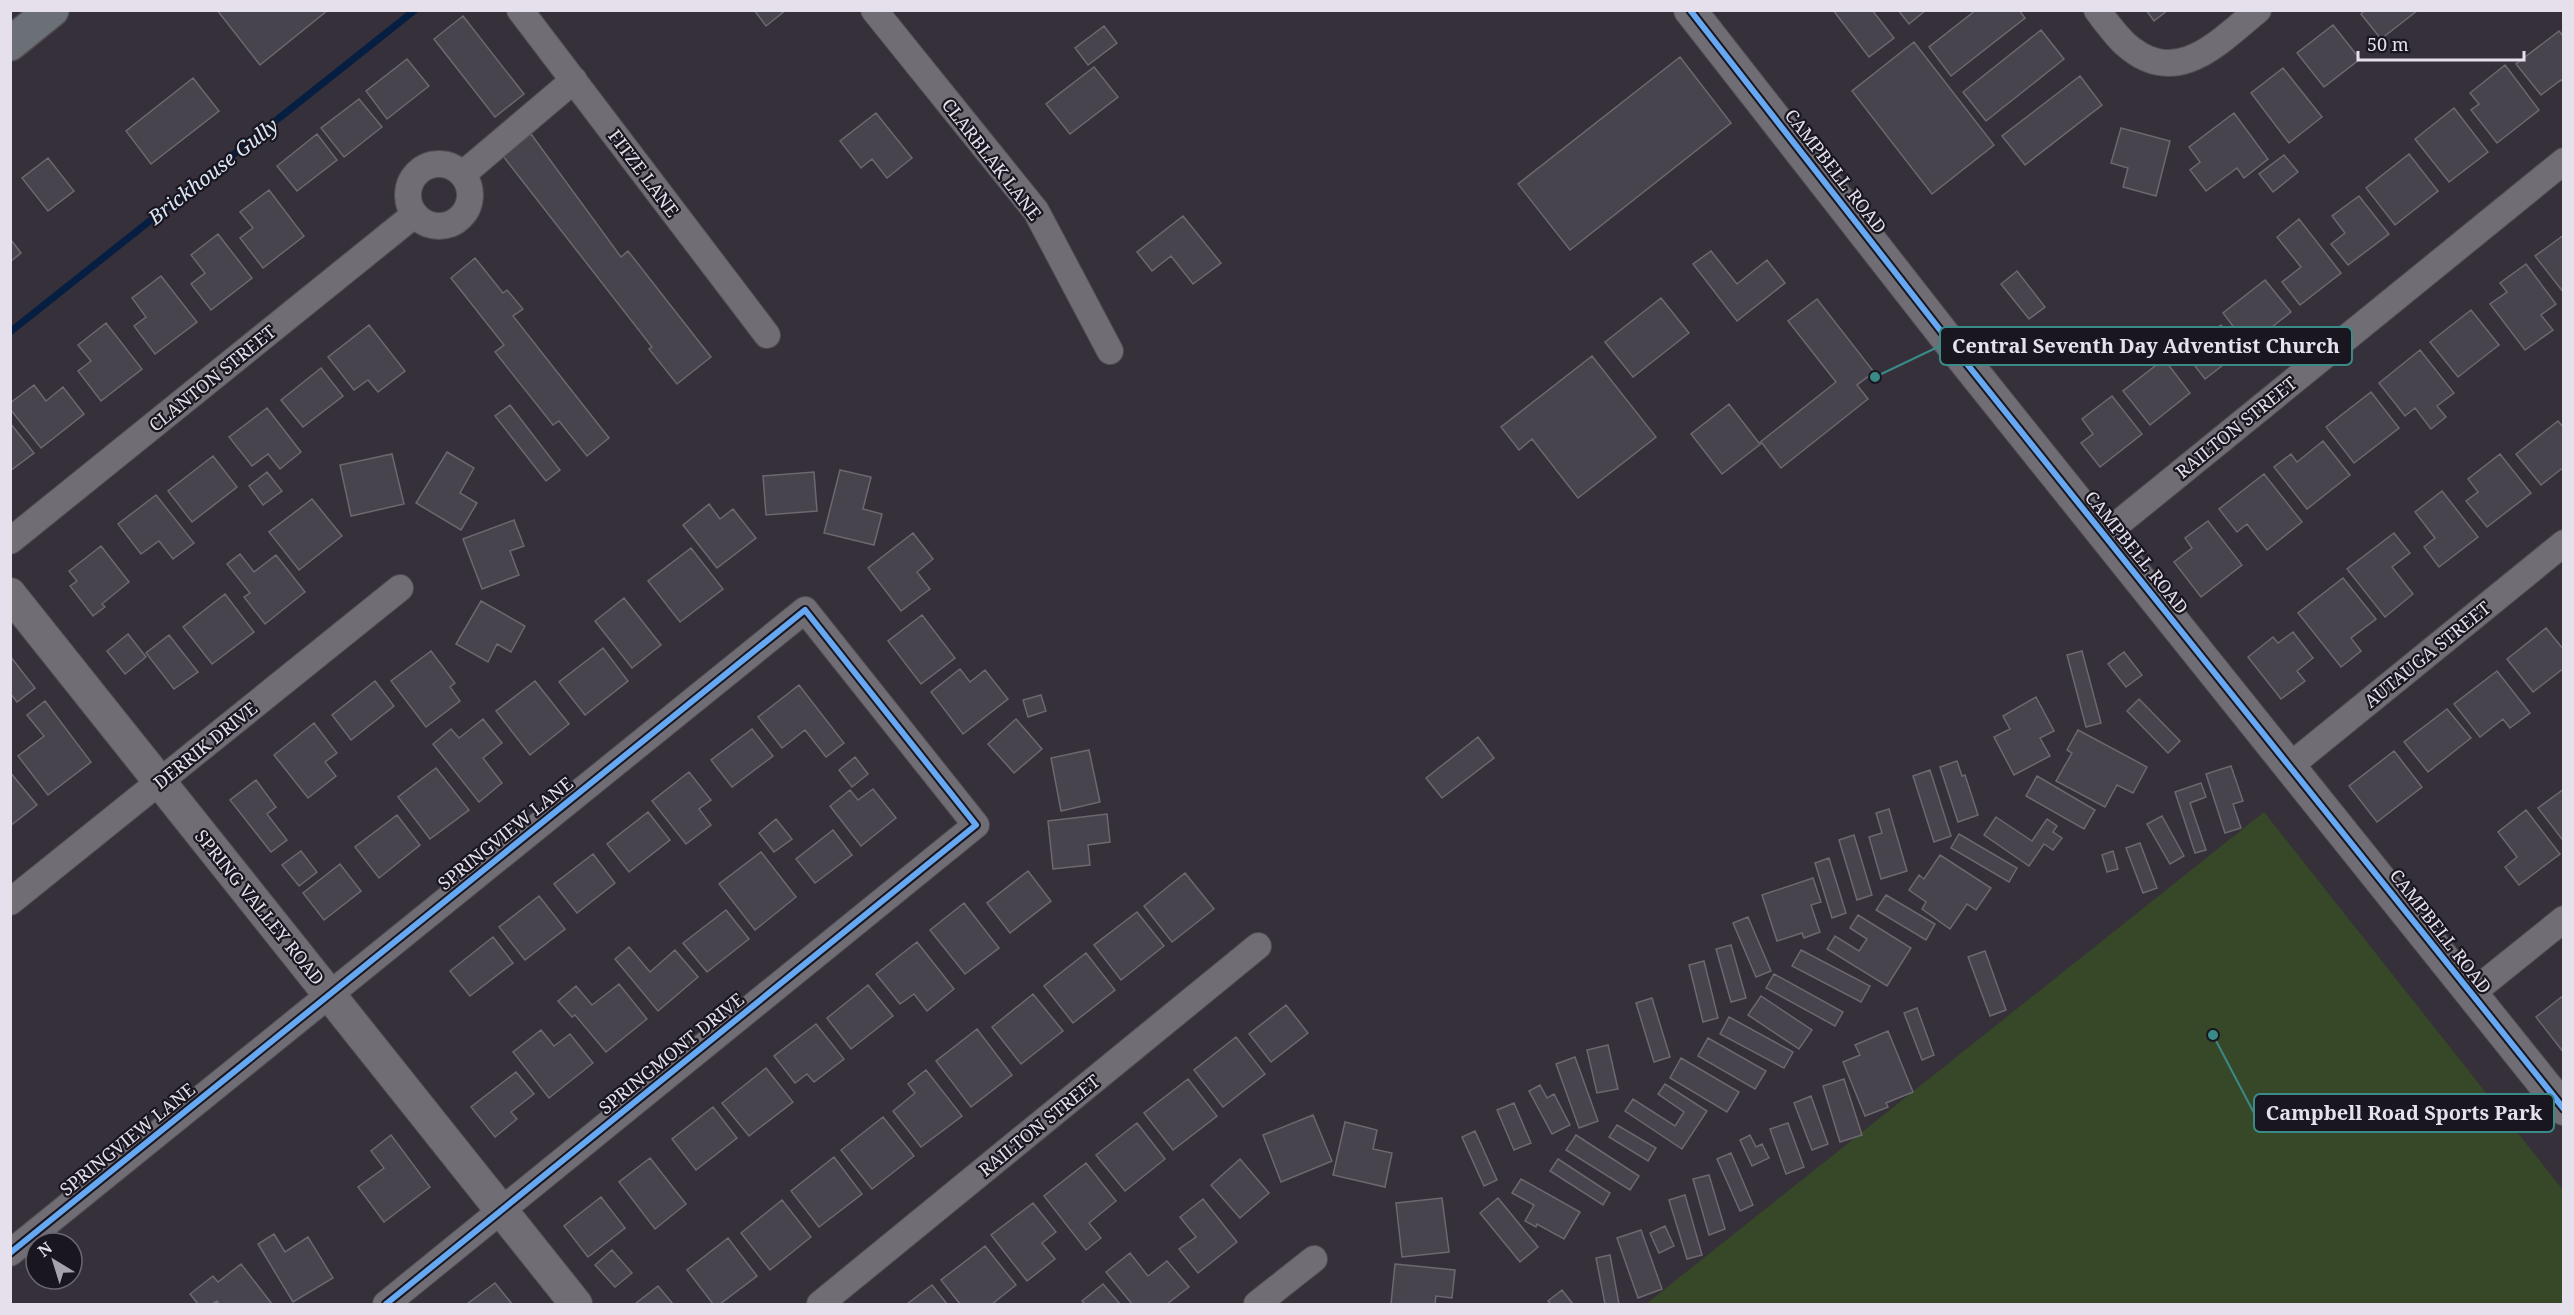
<svg xmlns="http://www.w3.org/2000/svg" width="2574" height="1315" viewBox="0 0 2574 1315" font-family="'Noto Serif',serif">
  <style>
    .pitch { fill: #364827 }
    .lines { fill: none; stroke-linecap: round; stroke-linejoin: round }
    .stream { stroke: #051e42; stroke-width: 7 }
    .building { fill: #48444d; stroke: #6c6870; stroke-width: 1.5 }
    .minor-casing { stroke: #514d55; stroke-width: 28 }
    .tertiary-casing { stroke: #514d55; stroke-width: 34 }
    .primary-casing { stroke: #514d55; stroke-width: 36 }
    .minor { stroke: #706d75; stroke-width: 26 }
    .tertiary { stroke: #706d75; stroke-width: 32 }
    .primary { stroke: #6b7076; stroke-width: 33 }
    .cycleway-casing { stroke: #1a161f; stroke-width: 10 }
    .cycleway { stroke: #66a8f1; stroke-width: 6 }
    .labels { text-anchor: middle; dominant-baseline: central; stroke-width: 4.5; stroke-linejoin: round; paint-order: stroke }
    .street-label { font-size: 18px; fill: #e5e0ec; stroke: #1a161f }
    .water-label { font-size: 20px; font-style: italic; fill: #d9e6f6; stroke: #1a161f }
    .leader { fill: none; stroke: #3a8b87; stroke-width: 2 }
    .callout-dot { fill: #3a8b87; stroke: #1a161f; stroke-width: 2 }
    .callout { fill: #1a161f; stroke: #3a8b87; stroke-width: 2 }
    .callout-label { font-size: 20px; text-anchor: middle; font-weight: bold; fill: #e5e0ec }
  </style>
  <rect width="100%" height="100%" fill="#35303a"/>
  <!-- pitch -->
  <path class="pitch" d="M2264,812l299,378v114h-917z"/>
  <g class="lines">
    <!-- stream -->
    <path class="stream" d="M10,332l405,-322"/>
  </g>
  <!-- building -->
  <path class="building" d="M217,10h111l-68,55z
    M754,10h32l-20,16z
    M1833,10h39l22,28 -25,19z
    M1898,10h28l-17,14z
    M1976,10h43l6,8 -74,58 -22,-29z
    M2146,10h22l-14,11z
    M2365,10h53l-37,29 -20,-25z
    M463,16l61,78 -29,23 -61,-78z
    M2333,25l27,34 -36,28 -27,-34z
    M1104,26l13,17 -29,22 -13,-17z
    M2041,30l23,29 -78,62 -23,-29z
    M2559,31l5,6v46l-3,-3 -20,15 -25,-31z
    M1914,42l80,103 -62,49 -80,-103z
    M1680,57l51,66 -161,127 -52,-66z
    M407,59l22,27 -42,33 -21,-28z
    M2505,65l34,45 -42,33 -26,-33 8,-6 -9,-11z
    M1094,67l24,30 -48,37 -24,-30z
    M2283,68l39,49 -33,26 -38,-50z
    M2080,76l22,29 -77,60 -23,-29z
    M193,78l26,33 -68,53 -25,-33z
    M359,99l23,28 -38,30 -23,-29z
    M2454,108l34,44 -39,30 -34,-43z
    M876,113l36,45 -25,20 -15,-19 -11,9 -21,-27z
    M2234,113l34,46 -24,19 -7,-10 -31,23 -16,-21 10,-8 -11,-15z
    M2121,128l49,13 -14,55 -33,-9 5,-19 -17,-5z
    M317,134l20,26 -40,31 -20,-25z
    M531,134l90,123 7,-6 83,106 -34,27 -28,-35 3,-2 -149,-191z
    M2409,154l29,37 -43,34 -29,-37z
    M2284,155l14,17 -25,20 -14,-18z
    M48,158l26,33 -26,20 -26,-33z
    M269,190l35,46 -41,32 -23,-30 13,-10 -13,-16z
    M2359,196l30,38 -41,31 -17,-21 14,-11 -13,-17z
    M1183,216l38,47 -28,21 -22,-28 -19,15 -15,-19z
    M2299,219l42,54 -41,32 -18,-23 19,-15 -24,-30z
    M218,234l34,44 -41,32 -20,-26 14,-11 -14,-18z
    M2564,235v58l-29,-37z
    M11,240l10,13 -11,9v-21z
    M1711,251l26,33 30,-24 18,23 -48,38 -44,-57z
    M475,258l28,35 4,-3 16,19 -10,7 96,122 -22,18 -28,-35 -6,4 -58,-73 9,-7 -53,-67z
    M2526,264l30,40 -15,11 12,15 -28,20 -35,-46 17,-12 -7,-9z
    M2017,271l28,36 -16,12 -28,-35z
    M161,276l36,46 -42,32 -21,-28 12,-9 -14,-19z
    M2265,280l26,32 -43,34 -25,-33z
    M1661,298l28,35 -56,44 -28,-35z
    M1817,299l57,73 -17,13 11,14 -87,69 -19,-25 -40,31 -31,-40 38,-30 30,39 77,-61 -48,-61z
    M2471,310l28,35 -41,32 -28,-35z
    M106,323l36,46 -41,32 -23,-30 13,-10 -13,-16z
    M369,325l36,46 -27,21 -10,-12 -14,10 -26,-33z
    M2221,325l20,26 -36,28 -20,-26z
    M2420,350l34,43 -17,13 9,11 -15,12 -16,-21 -10,8 -26,-33z
    M1592,356l64,81 -78,61 -46,-59 -13,11 -18,-23z
    M2164,359l26,34 -40,32 -27,-34z
    M321,368l22,28 -40,31 -22,-27z
    M34,385l12,16 17,-14 21,27 -43,34 -31,-39v-6z
    M2371,392l28,36 -45,35 -28,-36z
    M2112,396l30,38 -42,33 -19,-24 12,-9 -11,-15z
    M510,405l50,65 -14,11 -51,-65z
    M267,408l34,44 -21,17 -12,-15 -16,12 -23,-29z
    M2558,421l6,7v39l-23,18 -25,-31z
    M10,423l24,30 -24,18z
    M2323,441l27,34 -43,34 -33,-42 17,-13 6,8z
    M447,452l27,16 -14,25 17,10 -16,27 -45,-27z
    M392,454l12,50 -53,12 -11,-51z
    M2500,454l31,39 -44,34 -21,-26 12,-9 -10,-13z
    M213,456l24,31 -45,35 -24,-31z
    M840,470l31,7 -8,32 19,5 -8,31 -50,-12z
    M267,472l15,19 -19,14 -14,-19z
    M814,472l3,39 -51,4 -3,-39z
    M2264,474l38,48 -35,28 -20,-26 -10,8 -18,-23z
    M2442,491l36,46 -39,30 -15,-20 11,-9 -20,-26z
    M156,495l38,48 -21,16 -14,-18 -18,13 -23,-30z
    M312,499l30,37 -43,34 -30,-38z
    M709,504l11,15 13,-10 23,29 -39,30 -34,-43z
    M514,520l10,26 -14,5 9,24 -37,14 -19,-50z
    M2208,521l34,44 -41,32 -27,-35 18,-14 -7,-10z
    M913,533l20,26 -16,13 13,17 -29,22 -33,-43z
    M2394,533l16,20 -18,14 21,27 -28,23 -38,-48z
    M101,546l28,36 -27,22 3,3 -12,9 -23,-30 7,-5 -8,-10z
    M691,548l32,41 -43,33 -32,-41z
    M240,554l14,18 22,-17 29,37 -40,32 -21,-27 6,-4 -23,-29z
    M2343,578l33,41 -25,19 10,13 -20,16 -43,-54z
    M225,594l29,38 -42,32 -29,-37z
    M624,598l37,47 -29,23 -37,-47z
    M481,601l44,25 -14,26 -14,-8 -9,18 -32,-18z
    M922,615l33,43 -34,26 -33,-43z
    M2546,628l18,22v18l-31,24 -26,-33z
    M2293,632l20,26 -16,13 8,10 -24,18 -33,-42 25,-20 5,6z
    M128,634l18,23 -21,17 -18,-23z
    M169,635l29,37 -24,17 -28,-36z
    M603,648l25,33 -43,34 -26,-33z
    M431,651l24,32 -5,4 10,14 -34,26 -35,-46z
    M2082,651l19,72 -15,4 -19,-72z
    M2124,652l18,23 -16,12 -18,-23z
    M10,656l25,32 -18,14 -7,-9z
    M960,669l10,13 15,-12 23,29 -45,35 -32,-42z
    M2497,671l33,42 -20,15 -7,-9 -23,18 -26,-33z
    M375,681l19,25 -43,34 -19,-25z
    M535,681l34,43 -39,31 -34,-44z
    M799,685l45,58 -18,14 -21,-27 -23,18 -24,-31z
    M1041,695l5,16 -18,6 -5,-17z
    M2036,697l18,34 -14,7 10,18 -36,19 -20,-38 16,-8 -7,-13z
    M2139,699l41,42 -12,12 -41,-42z
    M45,701l46,61 -43,33 -30,-39 26,-20 -17,-21z
    M2447,709l24,29 -43,34 -24,-30z
    M483,719l19,24 -19,15 19,25 -23,19 -46,-58 18,-15 8,9z
    M1016,719l26,30 -28,24 -26,-29z
    M314,723l23,30 -12,9 11,14 -28,22 -34,-43z
    M752,729l21,27 -41,31 -21,-27z
    M2078,730l69,37 -14,26 -16,-8 -12,22 -49,-26 16,-28 -5,-3z
    M1478,737l16,21 -52,40 -16,-20z
    M1089,750l11,52 -39,9 -10,-53z
    M2394,751l28,36 -45,35 -28,-36z
    M855,757l13,17 -16,13 -13,-17z
    M1957,761l5,15 3,-1 13,40 -20,7 -18,-55z
    M2231,766l12,35 -10,3 8,24 -16,5 -19,-59z
    M436,768l33,42 -39,29 -32,-42z
    M1930,770l21,66 -17,6 -21,-66z
    M10,772l27,33 -27,21z
    M689,772l22,28 -12,9 12,16 -25,19 -34,-43z
    M2037,776l58,34 -11,19 -58,-33z
    M256,780l20,27 -9,7 20,26 -16,12 -41,-52z
    M2201,783l5,14 -16,6 16,47 -11,3 -20,-61z
    M873,789l23,29 -35,28 -31,-40 20,-16 8,10z
    M2564,789v49l-2,1 -24,-31z
    M1889,809l18,62 -26,8 -12,-42 13,-4 -6,-20z
    M2526,810l34,44 -41,31 -14,-18 12,-10 -19,-25z
    M648,812l22,28 -41,32 -22,-28z
    M1107,814l3,28 -22,3 2,20 -37,4 -5,-48z
    M397,815l23,30 -41,33 -24,-31z
    M2162,816l22,40 -14,8 -23,-40z
    M1996,817l36,24 15,-22 10,7 -4,6 9,6 -9,12 -9,-6 -15,22 -45,-31z
    M776,819l16,20 -18,13 -15,-19z
    M833,830l19,25 -37,28 -19,-24z
    M1959,834l58,34 -8,14 -58,-34z
    M1854,835l18,60 -15,5 -18,-60z
    M2140,843l17,45 -14,5 -17,-45z
    M301,851l16,21 -18,14 -17,-21z
    M2113,851l5,18 -11,3 -5,-17z
    M761,852l35,45 -41,33 -36,-46z
    M593,854l22,29 -38,30 -23,-29z
    M1940,855l51,33 -15,22 -9,-6 -17,25 -28,-20 4,-7 -17,-12 10,-15 5,4z
    M1829,858l17,55 -14,5 -17,-55z
    M340,864l21,27 -37,29 -21,-27z
    M1028,871l23,30 -41,32 -23,-30z
    M1185,873l29,36 -42,33 -28,-36z
    M1813,878l8,24 -10,3 9,27 -16,6 -2,-5 -25,8 -15,-46z
    M1886,895l49,29 -9,16 -50,-30z
    M539,896l26,33 -40,31 -26,-33z
    M964,903l35,45 -34,26 -35,-44z
    M726,910l23,29 -42,33 -24,-29z
    M1137,912l27,34 -43,34 -27,-35z
    M1858,915l53,33 -24,38 -60,-37 8,-13 24,15 8,-12 -17,-11z
    M1748,917l23,54 -15,6 -23,-54z
    M493,937l20,26 -43,33 -20,-25z
    M917,942l37,47 -27,22 -13,-17 -14,10 -24,-30z
    M1731,945l15,53 -15,4 -15,-53z
    M629,947l21,25 25,-22 23,27 -40,34 -43,-52z
    M1801,950l69,36 -9,16 -69,-36z
    M1985,951l21,59 -16,6 -22,-59z
    M1086,953l29,37 -42,33 -29,-37z
    M1704,961l14,57 -15,4 -14,-57z
    M1774,974l69,38 -8,14 -69,-38z
    M619,984l28,35 -41,33 -31,-37 -3,2 -14,-16 18,-15 16,19z
    M868,985l25,31 -42,33 -24,-31z
    M1033,994l30,37 -42,33 -29,-37z
    M2564,995v58l-28,-36z
    M1761,996l51,34 -13,19 -51,-34z
    M1652,998l18,59 -16,5 -18,-59z
    M1286,1005l22,28 -37,29 -22,-28z
    M1917,1008l17,47 -12,5 -18,-47z
    M1729,1017l64,35 -9,16 -64,-34z
    M816,1024l28,35 -30,23 -7,-8 -12,9 -21,-27z
    M977,1029l35,46 -41,32 -35,-46z
    M541,1030l13,16 16,-12 23,29 -44,35 -36,-46z
    M1888,1031l25,61 -27,11 2,4 -23,9 -22,-54 17,-7 -5,-10z
    M1236,1037l29,37 -42,33 -29,-37z
    M1708,1038l58,33 -11,18 -57,-33z
    M1608,1045l10,44 -21,4 -10,-43z
    M1575,1057l23,64 -19,7 -23,-64z
    M1681,1058l58,34 -12,20 -57,-34z
    M766,1068l27,34 -44,34 -27,-33z
    M926,1070l36,46 -41,31 -28,-36 22,-18 -7,-9z
    M516,1072l18,22 -23,18 6,7 -22,18 -24,-30z
    M1188,1079l29,37 -44,34 -29,-37z
    M1844,1079l18,56 -22,7 -17,-56z
    M1665,1084l42,27 -25,38 -57,-38 8,-12 42,27 9,-14 -26,-18z
    M1540,1085l7,13 7,-4 16,31 -18,9 -23,-43z
    M1811,1096l17,48 -16,6 -18,-47z
    M1514,1103l17,40 -17,7 -17,-40z
    M713,1107l24,31 -41,32 -24,-31z
    M1313,1115l19,46 -51,21 -18,-47z
    M883,1117l31,39 -42,33 -31,-39z
    M1345,1122l32,8 -4,19 19,4 -7,34 -52,-12z
    M1137,1123l28,36 -40,32 -29,-36z
    M1788,1123l16,44 -18,7 -16,-45z
    M1617,1125l39,23 -8,13 -39,-24z
    M1475,1131l22,49 -13,6 -22,-49z
    M391,1135l39,52 -46,35 -26,-35 26,-19 -13,-17z
    M1576,1135l63,41 -9,14 -64,-40z
    M1750,1135l6,12 6,-3 7,14 -17,8 -12,-26z
    M1731,1153l22,52 -13,6 -23,-52z
    M834,1157l28,37 -43,33 -28,-36z
    M650,1158l36,46 -31,25 -36,-47z
    M1240,1159l29,34 -29,25 -29,-33z
    M1558,1159l52,34 -7,12 -53,-34z
    M1086,1163l30,38 -27,22 12,15 -15,12 -42,-54z
    M1709,1175l16,54 -16,6 -16,-56z
    M1521,1179l59,33 -16,27 -27,-15 -1,3 -11,-6 9,-16 -22,-12z
    M1685,1195l17,60 -15,4 -18,-59z
    M601,1197l24,31 -37,29 -24,-31z
    M1442,1198l7,54 -47,5 -6,-54z
    M1498,1198l40,49 -18,15 -40,-49z
    M1203,1199l34,43 -39,31 -19,-24 17,-12 -16,-20z
    M782,1200l29,37 -41,33 -29,-37z
    M1033,1203l23,29 -14,11 13,16 -28,22 -36,-46z
    M1665,1226l9,20 -15,7 -9,-20z
    M1641,1230l21,59 -24,9 -21,-60z
    M274,1234l11,18 23,-15 25,41 -40,24 -35,-58z
    M728,1238l29,38 -37,28h-7l-26,-34z
    M985,1246l31,39 -24,19h-32l-19,-24z
    M612,1250l20,23 -17,14 -20,-22z
    M1130,1253l18,23 19,-15 22,26 -22,17h-35l-26,-32z
    M1610,1255l9,49h-14l-9,-46z
    M241,1264l31,40h-53l-2,-3 -5,3h-14l-8,-10 23,-18 5,6z
    M1395,1264l60,6 -3,28 -16,-2 -1,8h-44z
    M495,1283l17,21h-45z
    M1103,1284l17,20h-35l-3,-3z
    M932,1285l15,19h-40z
    M658,1286l15,18h-38z
    M1562,1290l11,14h-22l-3,-3z"/>
  <g class="lines">
    <defs>
      <path id="minor" d="M520,10l247,325
        M874,10l162,201 74,140
        M2097,10c8,11 17,23 27,33 51,47 93,1 134,-33
        M408 195a31 31 0 1 1 62 0a31 31 0 1 1-62 0Z
        M463,174l111,-94
        M2104,535l460,-374
        M10,541l404,-326
        M2291,765l273,-222
        M10,902l390,-314
        M2472,993l92,-74
        M10,1253l795,-643 171,215 -590,479
        M820,1304l438,-358
        M1257,1304l57,-45"/>
      <path id="tertiary" d="M1690,10l265,339 609,760
        M10,594l566,710"/>
      <path id="primary" d="M10,44l42,-34"/>
    </defs>
    <!-- minor casing -->
    <use href="#minor" class="minor-casing"/>
    <!-- tertiary casing -->
    <use href="#tertiary" class="tertiary-casing"/>
    <!-- primary casing -->
    <use href="#primary" class="primary-casing"/>
    <!-- minor -->
    <use href="#minor" class="minor"/>
    <!-- tertiary -->
    <use href="#tertiary" class="tertiary"/>
    <!-- primary -->
    <use href="#primary" class="primary"/>
    <defs>
      <path id="cycleway" d="M1690,10l265,339 609,760
        M10,1253l795,-643 171,215 -590,479"/>
    </defs>
    <!-- cycleway casing -->
    <use href="#cycleway" class="cycleway-casing"/>
    <!-- cycleway -->
    <use href="#cycleway" class="cycleway"/>
  </g>
  <g class="labels">
    <!-- street labels -->
    <g class="street-label">
      <text transform="translate(992 159) rotate(52)">CLARBLAK LANE</text>
      <text transform="translate(1836 171) rotate(52)">CAMPBELL ROAD</text>
      <text transform="translate(644 173) rotate(53)">FITZE LANE</text>
      <text transform="translate(212 378) rotate(-39)">CLANTON STREET</text>
      <text transform="translate(2236 427) rotate(-39)">RAILTON STREET</text>
      <text transform="translate(2137 552) rotate(51)">CAMPBELL ROAD</text>
      <text transform="translate(2427 654) rotate(-39)">AUTAUGA STREET</text>
      <text transform="translate(205 745) rotate(-39)">DERRIK DRIVE</text>
      <text transform="translate(505 833) rotate(-39)">SPRINGVIEW LANE</text>
      <text transform="translate(260 907) rotate(51)">SPRING VALLEY ROAD</text>
      <text transform="translate(2441 931) rotate(52)">CAMPBELL ROAD</text>
      <text transform="translate(671 1053) rotate(-39)">SPRINGMONT DRIVE</text>
      <text transform="translate(1039 1125) rotate(-39)">RAILTON STREET</text>
      <text transform="translate(127 1139) rotate(-39)">SPRINGVIEW LANE</text>
    </g>
    <!-- water labels -->
    <g class="water-label">
      <text transform="translate(213 171) rotate(-38)">Brickhouse Gully</text>
    </g>
  </g>
  <!-- callouts -->
  <path class="leader" d="M1875 377L1940 346M2213 1035L2254 1113"/>
  <g class="callout-dot">
    <circle cx="1875" cy="377" r="6"/>
    <circle cx="2213" cy="1035" r="6"/>
  </g>
  <g class="callout">
    <rect x="1940" y="327" width="412" height="38" rx="6"/>
    <rect x="2254" y="1094" width="300" height="38" rx="6"/>
  </g>
  <g class="callout-label">
    <text x="2146" y="353">Central Seventh Day Adventist Church</text>
    <text x="2404" y="1120">Campbell Road Sports Park</text>
  </g>
  <!-- border -->
  <rect width="2574" height="1315" fill="none" stroke="#e5e0ec" stroke-width="24"/>
  <!-- north arrow -->
  <g transform="translate(54 1261) rotate(322)"><circle r="28" fill="#1a161f" stroke="#6b6771" stroke-width="1.5"/>
  <path d="M0-4.5L10 22L0 15L-10 22Z" fill="#a7a2ae"/>
  <text y="-9" font-size="16" font-weight="bold" text-anchor="middle" fill="#e5e0ec">N</text>
  </g>
  <!-- scale -->
  <path d="M2358 51v9h166v-9" fill="none" stroke="#e5e0ec" stroke-width="3"/>
  <text x="2367" y="51" font-size="18" fill="#e5e0ec" stroke="#1a161f" stroke-width="4.5" paint-order="stroke">50 m</text>
</svg>
